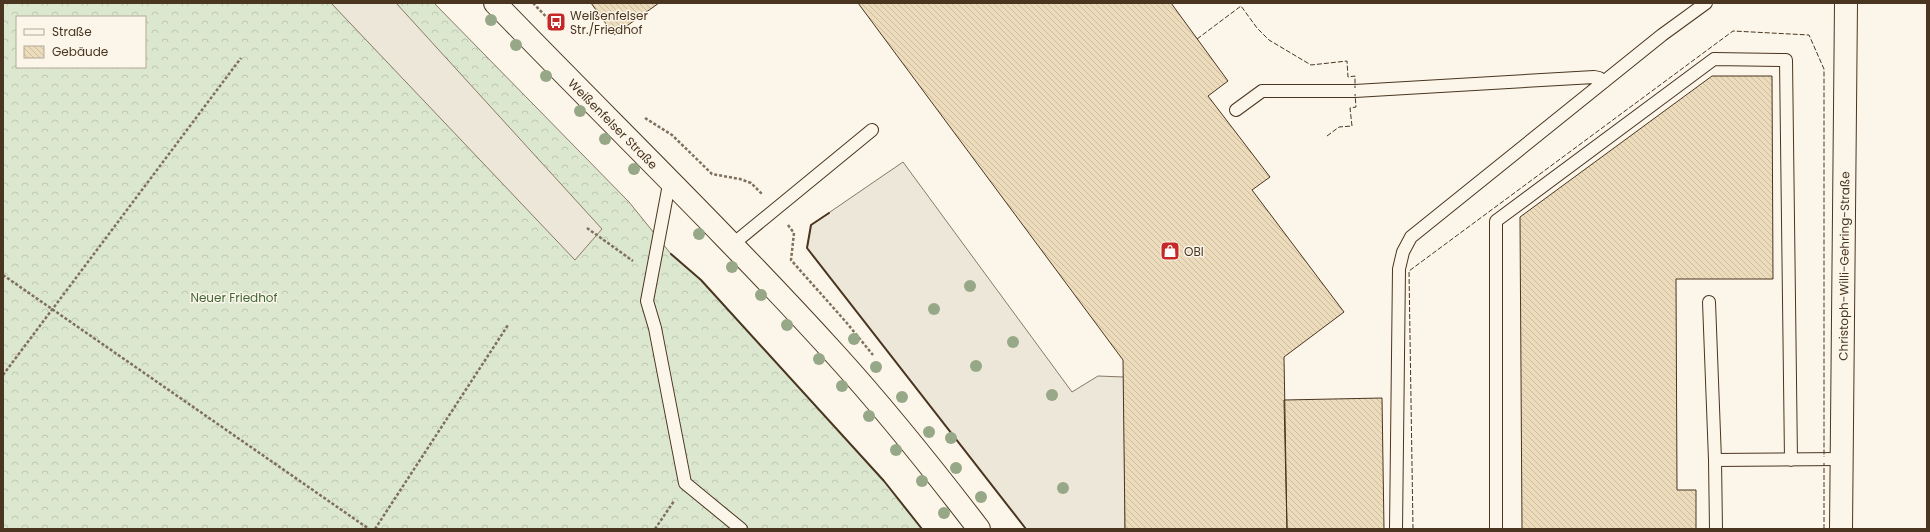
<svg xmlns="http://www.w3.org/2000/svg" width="1930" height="532" viewBox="0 0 1930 532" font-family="Poppins,sans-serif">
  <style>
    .forest { fill: url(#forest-crowns); stroke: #887966; fill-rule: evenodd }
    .parking { fill: #ede7d9; stroke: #887966 }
    .building { fill: url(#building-back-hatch); stroke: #4a3520 }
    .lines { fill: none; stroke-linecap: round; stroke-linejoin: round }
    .lane-casing { stroke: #4a3520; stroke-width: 14 }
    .secondary-casing { stroke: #4a3520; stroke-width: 24 }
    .primary-casing { stroke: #4a3520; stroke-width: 24 }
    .path { stroke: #7f6f5c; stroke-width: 2.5; stroke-dasharray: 3 2; stroke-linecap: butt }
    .lane { stroke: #fbf6e9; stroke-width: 12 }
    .secondary { stroke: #fbf6e9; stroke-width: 22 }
    .primary { stroke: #fbf6e9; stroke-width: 22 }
    .fence { stroke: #4a3520; stroke-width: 1; stroke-dasharray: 5 2; stroke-linecap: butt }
    .wall { stroke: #4a3520; stroke-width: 2 }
    .tree { fill: #96a887 }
    .labels { text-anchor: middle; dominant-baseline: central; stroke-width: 3; stroke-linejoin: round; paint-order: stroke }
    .poi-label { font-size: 12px; fill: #4a3520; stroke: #fbf6e9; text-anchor: start }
    .street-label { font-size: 12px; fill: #4a3520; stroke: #fbf6e9 }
    .park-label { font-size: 12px; fill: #436837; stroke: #fbf6e9 }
  </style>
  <defs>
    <pattern id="forest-crowns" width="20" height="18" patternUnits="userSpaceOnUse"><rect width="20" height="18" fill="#dce7d0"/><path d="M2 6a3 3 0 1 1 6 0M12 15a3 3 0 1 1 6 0" fill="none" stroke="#bec7b2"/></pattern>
    <pattern id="building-back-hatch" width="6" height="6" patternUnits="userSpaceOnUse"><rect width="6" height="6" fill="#ecdcbc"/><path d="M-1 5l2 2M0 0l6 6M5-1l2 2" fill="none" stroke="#ccbda1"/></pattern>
  </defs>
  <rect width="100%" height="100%" fill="#fbf6e9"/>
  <!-- forest -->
  <path class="forest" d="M3,3h431l195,199 42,52 30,26 183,201 38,48h-919zM17,17h128v50h-128z"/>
  <!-- parking -->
  <path class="parking" d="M331,3h65l206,226 -27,31z
    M903,162l169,230 26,-16 26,1 1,152h-99l-219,-281 4,-23z"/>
  <!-- building -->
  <path class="building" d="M591,3h68l-45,32z
    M858,3h313l57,78 -20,15 62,81 -18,13 92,122 -60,45 3,172h-162l-2,-169z
    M1712,76h60l1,203h-97l1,211h19v39h-174l-2,-312z
    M1382,398l2,131h-97l-3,-129z"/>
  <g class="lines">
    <defs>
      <path id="lane" d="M1236,110l26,-19h93l239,-14 5,1 5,4
        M670,179l-23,122 8,27 30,155 56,46
        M733,244l139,-114
        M1709,302l6,158
        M1396,529l3,-260 4,-17 8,-15 251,-202 44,-32
        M1496,529v-308l218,-162 72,1 5,400
        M1716,529l-1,-69 125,-1"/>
      <g id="secondary">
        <path id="s1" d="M1841,529l5,-526"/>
      </g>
      <g id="primary">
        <path id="s2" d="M495,3c113,117 230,230 340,351 51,56 98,115 144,175"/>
      </g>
    </defs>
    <!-- lane casing -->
    <use href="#lane" class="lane-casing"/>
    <!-- secondary casing -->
    <use href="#secondary" class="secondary-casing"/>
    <!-- primary casing -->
    <use href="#primary" class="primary-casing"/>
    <!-- path -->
    <path class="path" d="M533,3l22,23
      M645,118l27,17 40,39 28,5 11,4 11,11
      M788,225l6,8 -3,27 55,62 27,33
      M587,228l46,33
      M3,275l366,254
      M3,375l238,-317
      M375,529l133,-204
      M655,529l19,-28"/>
    <!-- lane -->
    <use href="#lane" class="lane"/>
    <!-- secondary -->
    <use href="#secondary" class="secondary"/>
    <!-- primary -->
    <use href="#primary" class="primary"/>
    <!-- fence -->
    <path class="fence" d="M1197,39l44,-33 16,22 12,12 42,25 36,-4 1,16 7,-1v12
      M1327,136l12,-9 13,-1 -2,-18 6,-1 -1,-13
      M1413,529l-4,-258 324,-240 76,4 15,34v388
      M1824,529v-66"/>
    <!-- wall -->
    <path class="wall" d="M829,213l-18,12 -4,23 219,281
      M671,254l30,26 183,201 38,48"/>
  </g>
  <!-- trees -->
  <g class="tree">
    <circle cx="491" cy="20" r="6"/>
    <circle cx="516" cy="45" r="6"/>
    <circle cx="546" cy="76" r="6"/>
    <circle cx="580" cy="111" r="6"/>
    <circle cx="605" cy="139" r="6"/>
    <circle cx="634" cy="169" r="6"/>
    <circle cx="699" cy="234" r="6"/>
    <circle cx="732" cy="267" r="6"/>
    <circle cx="970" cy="286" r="6"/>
    <circle cx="761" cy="295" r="6"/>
    <circle cx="934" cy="309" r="6"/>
    <circle cx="787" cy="325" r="6"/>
    <circle cx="854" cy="339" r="6"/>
    <circle cx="1013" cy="342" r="6"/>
    <circle cx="819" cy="359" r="6"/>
    <circle cx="976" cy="366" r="6"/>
    <circle cx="876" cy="367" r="6"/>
    <circle cx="842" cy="386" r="6"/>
    <circle cx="1052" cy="395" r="6"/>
    <circle cx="902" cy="397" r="6"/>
    <circle cx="869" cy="416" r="6"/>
    <circle cx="929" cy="432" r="6"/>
    <circle cx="951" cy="438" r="6"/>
    <circle cx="896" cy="450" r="6"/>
    <circle cx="956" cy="468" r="6"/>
    <circle cx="922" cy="481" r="6"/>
    <circle cx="1063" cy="488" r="6"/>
    <circle cx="981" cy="497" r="6"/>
    <circle cx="944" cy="513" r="6"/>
  </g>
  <!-- icons -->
  <defs>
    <symbol id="bus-square" viewBox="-11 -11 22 22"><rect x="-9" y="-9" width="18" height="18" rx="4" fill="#c62828" stroke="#fbf6e9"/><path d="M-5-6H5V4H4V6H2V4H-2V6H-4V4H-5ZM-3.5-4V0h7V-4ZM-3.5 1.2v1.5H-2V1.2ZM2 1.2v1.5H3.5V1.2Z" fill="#fff"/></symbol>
    <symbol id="shop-square" viewBox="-11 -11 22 22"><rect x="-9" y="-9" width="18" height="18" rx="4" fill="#c62828" stroke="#fbf6e9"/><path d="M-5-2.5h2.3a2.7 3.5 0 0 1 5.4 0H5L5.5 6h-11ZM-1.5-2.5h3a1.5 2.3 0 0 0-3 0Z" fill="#fff"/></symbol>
  </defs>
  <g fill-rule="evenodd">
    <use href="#bus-square" x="545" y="11" width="22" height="22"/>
    <use href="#shop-square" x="1159" y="240" width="22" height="22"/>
  </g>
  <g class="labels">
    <!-- poi labels -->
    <g class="poi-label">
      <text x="570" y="15">Weißenfelser<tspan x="570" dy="14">Str./Friedhof</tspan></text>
      <text x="1184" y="251">OBI</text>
    </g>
    <!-- street labels -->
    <g class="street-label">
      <text stroke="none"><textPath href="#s2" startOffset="169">Weißenfelser Straße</textPath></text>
      <text stroke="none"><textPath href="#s1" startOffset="263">Christoph-Willi-Gehring-Straße</textPath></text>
    </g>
    <!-- park labels -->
    <g class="park-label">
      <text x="234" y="297">Neuer Friedhof</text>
    </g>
  </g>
  <!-- border -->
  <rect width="1930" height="532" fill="none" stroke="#4a3520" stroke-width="8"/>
  <!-- legend -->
  <rect x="16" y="16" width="130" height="52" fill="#fbf6e9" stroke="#b4a999"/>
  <rect x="24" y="29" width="20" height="6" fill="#fbf6e9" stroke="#b4a999"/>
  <text x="52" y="36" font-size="12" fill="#4a3520">Straße</text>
  <rect x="24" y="46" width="20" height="12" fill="url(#building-back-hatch)" stroke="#b4a999"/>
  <text x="52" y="56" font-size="12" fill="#4a3520">Gebäude</text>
</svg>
